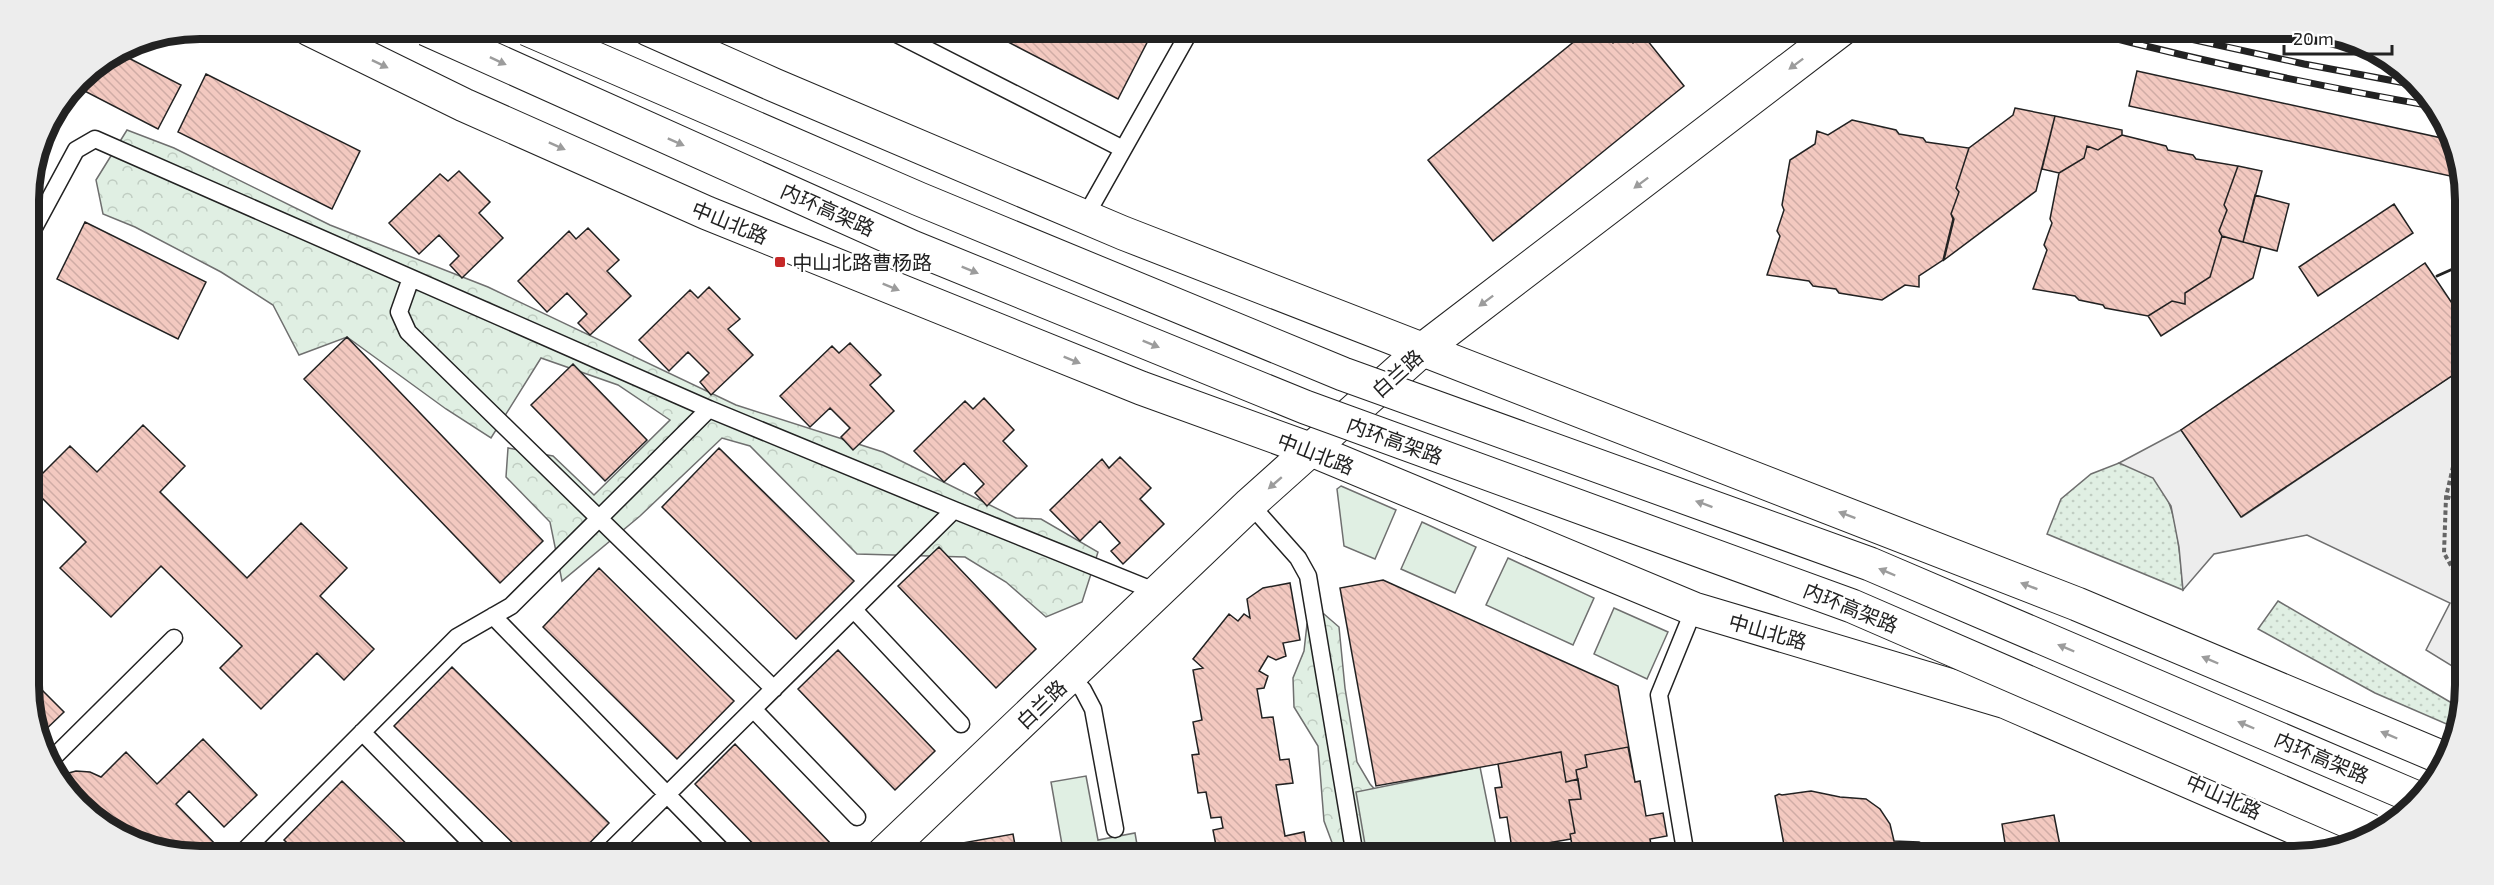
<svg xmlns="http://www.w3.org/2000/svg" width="2494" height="885" viewBox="0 0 2494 885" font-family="'Exo 2','Noto Sans SC',sans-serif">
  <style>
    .grass { fill: url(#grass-dots); stroke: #6f6f6f; stroke-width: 1.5 }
    .forest { fill: url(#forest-crowns); stroke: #6f6f6f; stroke-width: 1.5 }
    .garden { fill: #e0efe3; stroke: #6f6f6f; stroke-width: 1.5 }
    .parking { fill: #ededed; stroke: #6f6f6f; stroke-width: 1.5 }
    .building { fill: url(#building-back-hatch); stroke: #222; stroke-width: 1.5 }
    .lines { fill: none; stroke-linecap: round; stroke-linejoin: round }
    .lane-casing { stroke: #222; stroke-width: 19 }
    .street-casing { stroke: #222; stroke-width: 35 }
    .primary-casing { stroke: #222; stroke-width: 35 }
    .path { stroke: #646464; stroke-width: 4; stroke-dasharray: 4.5 3; stroke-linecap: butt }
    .lane { stroke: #fff; stroke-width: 16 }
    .street { stroke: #fff; stroke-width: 33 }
    .primary { stroke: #fff; stroke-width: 33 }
    .rail-casing { stroke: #222; stroke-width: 7 }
    .rail { stroke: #fff; stroke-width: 4.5; stroke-dasharray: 14; stroke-linecap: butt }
    .highway-bridge-casing { stroke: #222; stroke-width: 35; stroke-linecap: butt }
    .highway-bridge { stroke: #fff; stroke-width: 33 }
    .wall { stroke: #222; stroke-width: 3 }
    .oneway { fill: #9c9c9c }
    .poi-dot { fill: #c62828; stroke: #fff; stroke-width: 2 }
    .labels { text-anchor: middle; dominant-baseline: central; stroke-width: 4.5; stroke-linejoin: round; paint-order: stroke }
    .street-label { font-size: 20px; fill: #222; stroke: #fff }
    .poi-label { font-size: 20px; fill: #222; stroke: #fff; text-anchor: start }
    .rim { fill: none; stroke: #222; stroke-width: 8 }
  </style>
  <defs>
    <pattern id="grass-dots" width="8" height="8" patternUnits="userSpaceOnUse" patternTransform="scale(1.5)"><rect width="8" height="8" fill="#e0efe3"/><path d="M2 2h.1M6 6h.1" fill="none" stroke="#c0cdc2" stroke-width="1.8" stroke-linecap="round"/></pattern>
    <pattern id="forest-crowns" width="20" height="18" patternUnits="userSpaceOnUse" patternTransform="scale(1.5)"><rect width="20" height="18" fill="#e0efe3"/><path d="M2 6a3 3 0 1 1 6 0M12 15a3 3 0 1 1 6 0" fill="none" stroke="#c0cdc2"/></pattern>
    <pattern id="building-back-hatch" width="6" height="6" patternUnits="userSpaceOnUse" patternTransform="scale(1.5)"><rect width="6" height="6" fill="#f3c9c0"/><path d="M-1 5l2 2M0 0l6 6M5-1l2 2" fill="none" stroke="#d0aca5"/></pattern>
  </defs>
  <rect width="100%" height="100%" fill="#fff"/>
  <!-- grass -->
  <path class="grass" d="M2119,463c10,4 27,8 35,15 24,23 26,80 29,112l-136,-56 14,-35 30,-25z
    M2278,601l184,108 -4,20 -83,-36 -117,-64z"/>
  <!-- forest -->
  <path class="forest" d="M127,130l47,18 156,77 158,62 248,118 147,47 133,66 25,1 57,33 -16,50 -36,15 -40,-35 -41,-25 -108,-3 -107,-108 -28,-8 -82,78 -78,65 -12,-59 -44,-45 2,-29 45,8 41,39 76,-75 -52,-35 -77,-27 -50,80 -45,-29 -99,-72 -48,18 -26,-50 -52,-33 -86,-45 -32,-13 -7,-34z
    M1324,614l15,13 6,61 12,74 13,22 9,10 111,42 11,20h-164l-13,-35 -6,-75 -24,-39 -1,-29 11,-27 3,-27z"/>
  <!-- garden -->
  <path class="garden" d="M1341,486l55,24 -21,49 -31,-13 -7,-57z
    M1422,522l54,25 -21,46 -54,-24z
    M1508,558l86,40 -21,47 -87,-40z
    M1614,608l54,24 -21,47 -53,-25z
    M1480,767l18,89h-131l-11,-64z
    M1086,776l12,64 37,-7 4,23h-75l-13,-74z"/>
  <!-- parking -->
  <path class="parking" d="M2465,367v307l-39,-24 24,-47 -143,-68 -93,19 -31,36 -4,-43 -8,-41 -18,-28 -34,-15 62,-33 61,87z"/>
  <!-- building -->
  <path class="building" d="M983,29h171l-36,70z
    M1597,29h5l11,14 13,-10 7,10 10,-8 41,51 -191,155 -65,-81 153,-124 3,3z
    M117,52l64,33 -23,44 -81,-42 -43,84 12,-46 41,-54z
    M2137,71l309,68 18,40 -335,-73z
    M206,74l154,77 -28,58 -154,-77z
    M2015,108l40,8 -19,75 -92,69 10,-41 -3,-5 8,-22 -3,-4 13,-40 44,-33z
    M2055,116l67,14v5l-24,15 -11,-4 -3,12 -25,15 -17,-4z
    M1852,120l44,10 3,4 24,4 3,4 43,6 -13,40 3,4 -8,22 2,5 -10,41 -24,16v11l-14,-2 -23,15 -43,-7 -3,-4 -23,-3 -4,-5 -42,-6 13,-39 -3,-5 7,-21 -2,-5 8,-45 25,-16 2,-13 11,4z
    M2122,135l44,11 2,4 25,5 3,4 42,7 -14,39 3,5 -8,21 3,5 -12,41 -25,16v11l-13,-3 -24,15 -43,-8 -2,-3 -24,-5 -4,-4 -42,-7 14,-39 -3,-5 8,-22 -2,-4 9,-46 25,-15 3,-12 11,4z
    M2238,166l24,5 -19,71 -21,-6 -3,-5 8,-21 -3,-5z
    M459,171l31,31 -11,11 24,25 -41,40 -12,-13 9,-9 -20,-21 -20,19 -30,-31 51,-49 8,7z
    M2255,195l34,9 -12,47 -34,-9z
    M2394,204l19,29 -95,63 -19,-29z
    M85,222l121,60 -28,57 -121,-60z
    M588,228l31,32 -12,11 24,25 -41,39 -12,-12 9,-9 -20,-21 -20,19 -29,-31 51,-50 7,8z
    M2222,236l39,11 -8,31 -92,58 -13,-20 24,-15 13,3v-11l25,-16z
    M2425,263l39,58 1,46 -224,150 -60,-87z
    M709,287l31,32 -12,10 25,26 -42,40 -11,-13 9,-9 -21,-21 -19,19 -30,-31 51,-50 8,8z
    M347,337l196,204 -43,42 -196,-204z
    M850,343l31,32 -11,10 24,26 -41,39 -12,-13 9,-9 -20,-20 -20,19 -30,-31 52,-50 7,7z
    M573,364l74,76 -42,41 -74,-76z
    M984,398l30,32 -11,11 24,25 -40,40 -12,-13 9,-9 -20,-21 -20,19 -30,-31 51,-50 8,8z
    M143,425l42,41 -25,26 87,86 54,-55 46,45 -27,28 54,53 -30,31 -27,-27 -56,56 -41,-41 22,-22 -81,-80 -50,51 -51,-49 26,-26 -56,-56 40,-40 27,26z
    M719,448l135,133 -58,58 -134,-132z
    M1120,457l31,31 -11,11 24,25 -41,40 -12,-13 9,-8 -20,-22 -20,20 -30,-31 52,-51 7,9z
    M939,547l97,102 -40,39 -98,-102z
    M599,568l135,133 -57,58 -134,-132z
    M1383,580l235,106 17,96 5,-1 6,35 17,-3 4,23 -17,3 3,17h-79l-3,-17 -59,10 -5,-32 -7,1 -5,-30 7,-1 -4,-23 -122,22 -36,-198z
    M1290,583l10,57 -17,3 3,13 -10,4 -8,-4 -9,15 9,5 -4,12 -7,1 5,29 11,-1 7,43 9,-1 4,24 -17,2 9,51 19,-4 4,24h-90l-5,-26 10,-2 -2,-11 -10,1 -5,-26 -8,1 -6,-38 7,-1 -6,-32 9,-2 -9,-50 10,-2 -10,-9 36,-45 9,7 6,-7 6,4 -3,-19 16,-11z
    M838,650l97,101 -40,39 -97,-101z
    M452,667l157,156 -32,33h-51l-132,-130z
    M38,686l26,26 -24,23 -8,-17v-26z
    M203,739l54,56 -33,32 -35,-36 -13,13 44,45 -7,7 -68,-9 -74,-49 -9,-19 3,-5 11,-3 14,1 11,5 25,-25 31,32z
    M735,744l98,102 -11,10h-57l-70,-72z
    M1628,747l7,35 5,-1 6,35 17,-3 4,23 -17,3 3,17h-79l-4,-22 5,-1 -6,-33 12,-1 -5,-29 11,-3 -2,-12z
    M1561,752l5,30 12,-3 3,20 -12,1 6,33 -5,1 1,5 -59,10 -5,-32 -7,1 -5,-30 7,-1 -4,-23z
    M342,781l77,75h-118l-17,-16z
    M1811,791l29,6 26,2 14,10 10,15 4,17 25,1 9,4 9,10h-151l-11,-60 4,-2 3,1z
    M2054,815l8,41h-55l-5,-32z
    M1013,834l4,22h-53l-2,-13z"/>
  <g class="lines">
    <defs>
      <path id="lane" d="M887,29l236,120
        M1085,217l106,-188
        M29,237l47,-87 19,-11 614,270
        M411,278l-12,34 9,20 366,357
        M1250,504l48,54 10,18 47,280
        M954,510l203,82
        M854,610l107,114
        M493,616l234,240
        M1070,676l13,14 10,19 22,120
        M754,710l103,107
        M362,732l122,124
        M52,759l122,-121
        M239,856l218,-219 54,-31 198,-197 245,101 -349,346
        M1686,856l-27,-161 35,-86"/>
      <path id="street" d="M881,856l369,-352 172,-154 420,-321"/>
      <path id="primary" d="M309,29l155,76 243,108 434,175 171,62 382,159 312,93 329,143
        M648,29l126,56 349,148 954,371 366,154"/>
    </defs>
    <!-- lane casing -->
    <use href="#lane" class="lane-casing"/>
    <!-- street casing -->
    <use href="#street" class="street-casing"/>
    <!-- primary casing -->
    <use href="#primary" class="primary-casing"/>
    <!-- path -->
    <path class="path" d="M2465,415l-19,82 -2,56 21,38
      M2446,497l19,5"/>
    <!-- lane -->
    <use href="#lane" class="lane"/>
    <!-- street -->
    <use href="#street" class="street"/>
    <!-- primary -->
    <use href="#primary" class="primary"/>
    <defs>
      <path id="rail" d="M2079,29c116,31 234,56 353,77
        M2145,29l159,35 117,22"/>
    </defs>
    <!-- rail casing -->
    <use href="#rail" class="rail-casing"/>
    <!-- rail -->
    <use href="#rail" class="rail"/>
    <defs>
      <path id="highway-bridge" d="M426,29l486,218 393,160 547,199 519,225
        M527,29l392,170 424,175 527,190 545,233"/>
    </defs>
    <!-- highway-bridge casing -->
    <use href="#highway-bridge" class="highway-bridge-casing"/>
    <!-- highway-bridge -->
    <use href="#highway-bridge" class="highway-bridge"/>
    <!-- wall -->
    <path class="wall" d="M2437,276l27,-12
      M2457,305l7,-4"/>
  </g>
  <!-- one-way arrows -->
  <defs><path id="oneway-solid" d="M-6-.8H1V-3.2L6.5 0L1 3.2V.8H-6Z" transform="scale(1.5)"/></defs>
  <g class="oneway">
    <use href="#oneway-solid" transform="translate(498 61) rotate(25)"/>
    <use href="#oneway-solid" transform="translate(380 64) rotate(26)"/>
    <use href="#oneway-solid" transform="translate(1796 64) rotate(143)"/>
    <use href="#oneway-solid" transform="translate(676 142) rotate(24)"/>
    <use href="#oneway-solid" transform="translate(557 146) rotate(24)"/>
    <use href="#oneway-solid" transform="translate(1641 183) rotate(143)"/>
    <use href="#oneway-solid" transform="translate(970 270) rotate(22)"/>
    <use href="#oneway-solid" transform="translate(891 287) rotate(22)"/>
    <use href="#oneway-solid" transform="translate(1486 301) rotate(143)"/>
    <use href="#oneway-solid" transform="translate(1151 344) rotate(22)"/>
    <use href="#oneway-solid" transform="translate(1072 360) rotate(22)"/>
    <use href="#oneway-solid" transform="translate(1275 483) rotate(139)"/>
    <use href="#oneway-solid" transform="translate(1704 504) rotate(-160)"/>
    <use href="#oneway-solid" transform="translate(1847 515) rotate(-159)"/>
    <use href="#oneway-solid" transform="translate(1887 572) rotate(-157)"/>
    <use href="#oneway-solid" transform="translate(2029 586) rotate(-159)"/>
    <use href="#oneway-solid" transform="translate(2066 648) rotate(-157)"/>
    <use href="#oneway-solid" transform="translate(2210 660) rotate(-157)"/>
    <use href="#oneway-solid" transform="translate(2246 725) rotate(-157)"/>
    <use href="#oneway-solid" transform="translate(2389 735) rotate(-157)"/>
  </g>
  <!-- markers -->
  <rect class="poi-dot" x="774" y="256" width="12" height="12" rx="3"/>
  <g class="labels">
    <!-- street labels -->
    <g class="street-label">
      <text transform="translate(828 209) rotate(24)">内环高架路</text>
      <text transform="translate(730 222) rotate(22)">中山北路</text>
      <text transform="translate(1397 373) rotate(-42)">白兰路</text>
      <text transform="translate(1395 440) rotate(20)">内环高架路</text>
      <text transform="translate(1316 453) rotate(21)">中山北路</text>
      <text transform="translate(1851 607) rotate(22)">内环高架路</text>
      <text transform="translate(1768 631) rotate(16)">中山北路</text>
      <text transform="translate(1041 704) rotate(-44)">白兰路</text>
      <text transform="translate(2322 757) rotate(23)">内环高架路</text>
      <text transform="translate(2224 796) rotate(24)">中山北路</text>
    </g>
    <!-- poi labels -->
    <g class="poi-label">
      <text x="792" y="262">中山北路曹杨路</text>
    </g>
  </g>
  <!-- crop -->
  <path d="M0 0H2494V885H0ZM200 39H2294A161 161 0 0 1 2455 200V685A161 161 0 0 1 2294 846H200A161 161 0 0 1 39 685V200A161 161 0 0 1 200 39Z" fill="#ededed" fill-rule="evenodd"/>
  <path class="rim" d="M200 39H2294A161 161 0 0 1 2455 200V685A161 161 0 0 1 2294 846H200A161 161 0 0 1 39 685V200A161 161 0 0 1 200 39Z"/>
  <!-- scale -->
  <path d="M2284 45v9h108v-9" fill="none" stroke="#222222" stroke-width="3"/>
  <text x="2293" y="45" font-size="18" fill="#222222" stroke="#ffffff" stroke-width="4.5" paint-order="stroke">20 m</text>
</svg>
